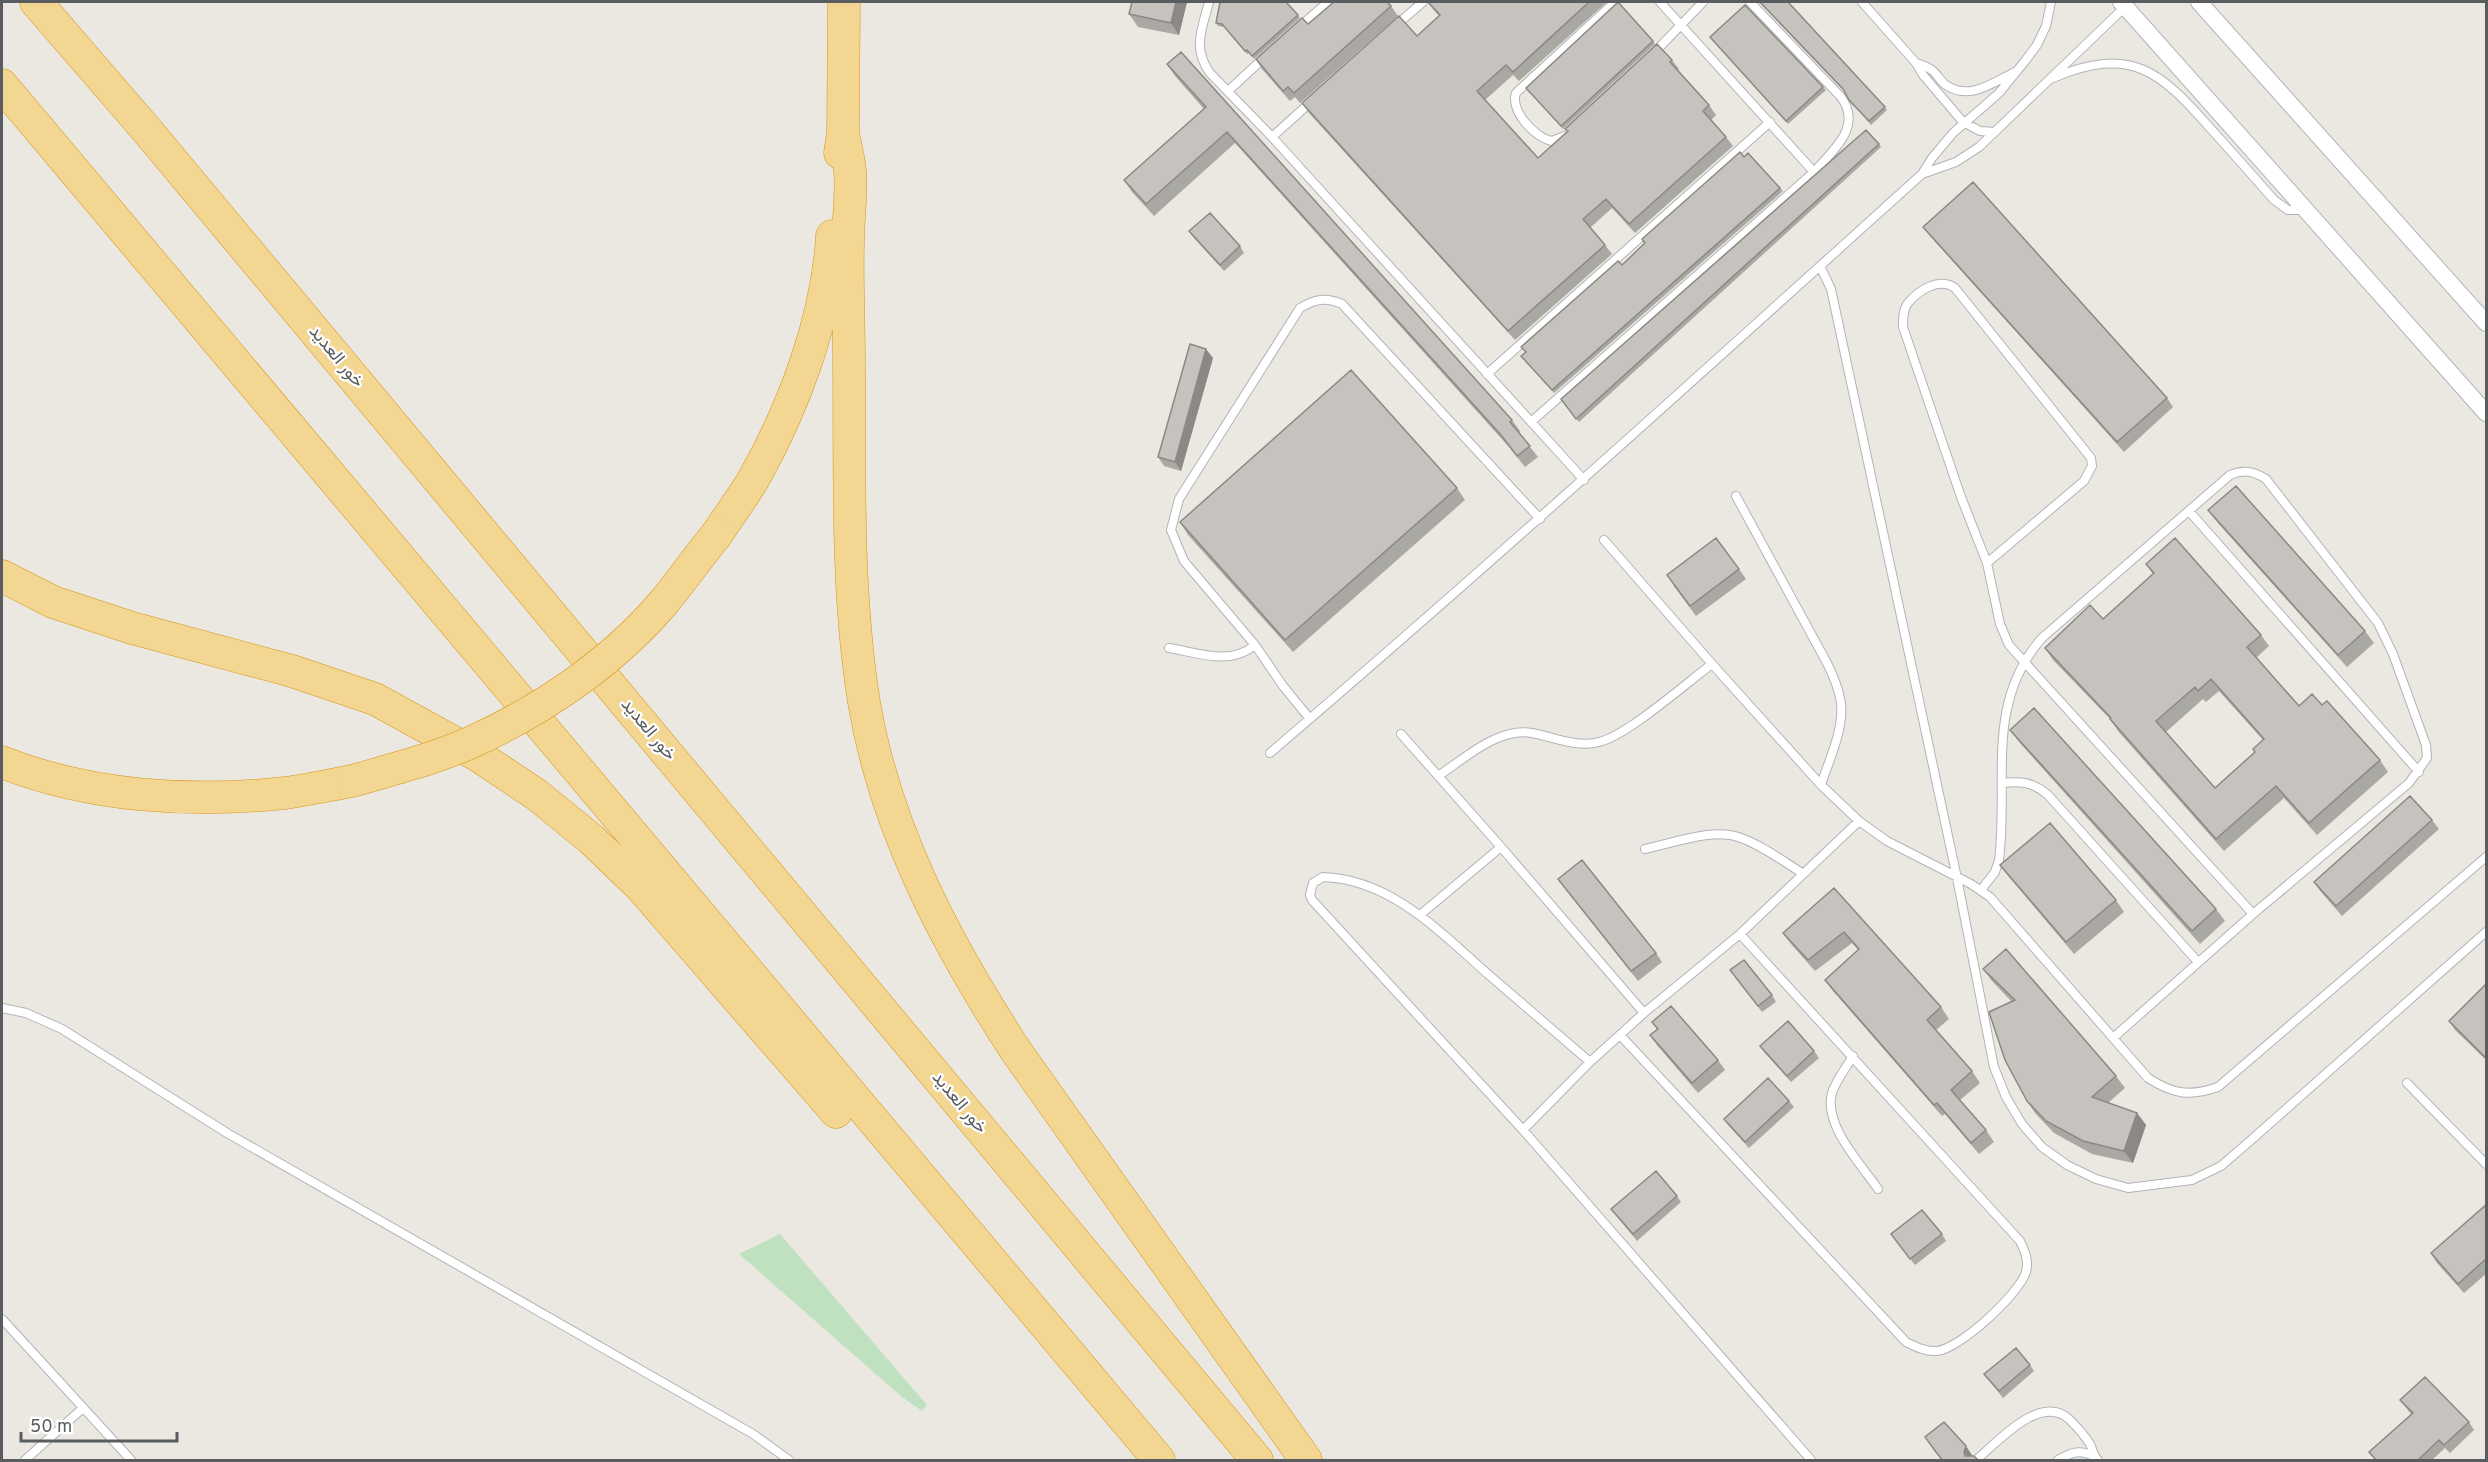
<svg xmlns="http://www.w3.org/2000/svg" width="2488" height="1462" viewBox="0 0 2488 1462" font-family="Overpass,Vazirmatn,sans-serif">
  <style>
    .green { fill: #c0e1bf }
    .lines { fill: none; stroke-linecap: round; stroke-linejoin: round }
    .lane-casing { stroke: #b1b4b7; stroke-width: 10 }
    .street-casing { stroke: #b1b4b7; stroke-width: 18 }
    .highway-casing { stroke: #d79415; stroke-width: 33 }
    .lane { stroke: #fff; stroke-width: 8 }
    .street { stroke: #fff; stroke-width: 16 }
    .highway { stroke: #f2d691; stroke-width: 32 }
    .highway-bridge-casing { stroke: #d79415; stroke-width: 33; stroke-linecap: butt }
    .highway-bridge { stroke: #f2d691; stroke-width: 32 }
    .wall { fill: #aaa8a3; fill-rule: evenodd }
    .shaded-wall { fill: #8b8885 }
    .building { fill: #c6c3be; stroke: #8b8885; stroke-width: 1.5; fill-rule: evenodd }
    .labels { text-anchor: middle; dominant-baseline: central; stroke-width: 4.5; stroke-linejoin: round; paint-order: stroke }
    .street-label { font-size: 18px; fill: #595d60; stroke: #fff }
  </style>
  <rect width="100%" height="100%" fill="#ebe8e1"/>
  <!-- green -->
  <path class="green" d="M780,1234l147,171 -5,6 -20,-14 -163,-143z"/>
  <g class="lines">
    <defs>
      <path id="lane" d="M1209,2c-7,27 -17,46 1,71l62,64 312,343
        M1660,2l154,170
        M1862,2l54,61 7,12 40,47 17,9 15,1
        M1394,27l29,-25
        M1297,29l31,-27
        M1653,54l50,-52
        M1916,63c6,2 13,4 17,8 5,4 8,11 13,14 23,16 46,-2 67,-12
        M2053,78c78,-33 107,-7 157,50 22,24 43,48 64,72l14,10h17
        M1228,91l37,-34
        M1565,136l-13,5c-17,-3 -42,-30 -36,-48l99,-91
        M1272,137l41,-37
        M1922,174l34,-12 23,-15 148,-142
        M1820,266l11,23 126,589 37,189 12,30 16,27 20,23 25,18 29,14 32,9 64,-8 29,-14 29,-25 236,-209
        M1487,374l283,-252
        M1531,422l283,-250c19,-22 49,-45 27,-75l-91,-95
        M1736,496l91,167c6,12 12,26 14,40 3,26 -12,57 -20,82
        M2189,511l230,261
        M1604,540l108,124 109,121 38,36 28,20 84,43 19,13 158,181c25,16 41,19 70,9l268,-230
        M1987,563l97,-82 8,-15 -1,-8 -136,-170c-16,-11 -36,2 -47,15 -5,6 -5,16 -5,24l58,170 26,66 13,61 9,21 244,269
        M1169,648c30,5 61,18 86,-3
        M1310,719l-27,-33 -28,-41 -71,-84 -13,-31 8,-31 121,-191c15,-9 26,-11 42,-4l198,215
        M1401,734l100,113 143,166
        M1270,753c221,-189 436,-384 652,-579l10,-16 21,-25 46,-40 26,-32 12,-16 9,-19 5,-24
        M1438,776c26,-17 60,-49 94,-43 22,4 44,15 67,9 29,-7 86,-58 113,-78
        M2002,783c19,-2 31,-1 46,12l150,167
        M1645,849c29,-6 68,-22 96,-11 22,8 42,23 61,35
        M1981,890l14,-18 4,-12c10,-79 -15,-156 43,-222l188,-163c13,-6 24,-4 36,4l112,144 15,31 33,91 1,13 -18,25 -156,131 -140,124
        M1420,915l81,-68
        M2,1008l24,5 36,16 165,104 526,301 36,26
        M1620,1035l286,307c10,5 20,10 31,9 23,-2 83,-58 89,-79 3,-11 -1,-21 -6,-31l-280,-307
        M1853,1056c-7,12 -17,24 -21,37 -9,32 29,71 46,96
        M1590,1062c-34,-29 -67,-58 -101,-87 -48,-42 -98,-96 -166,-98l-10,6 -3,12 2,5 211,230 288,330
        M2407,1083l79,81
        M1523,1130l67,-68 54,-49 96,-79 119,-113
        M2,1319l129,141
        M25,1460l58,-52
        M1976,1460c22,-18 64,-67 93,-41 7,7 16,17 21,25 3,6 3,12 8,16
        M2058,1460c14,-8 22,-11 37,-3"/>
      <path id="street" d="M2121,2l365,411
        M2199,2l287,321"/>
      <path id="highway" d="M36,2l109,126 1112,1332
        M2,85l1157,1375
        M843,133c2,12 6,25 7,38 2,23 -2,48 -2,71 -1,40 1,80 1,120 1,113 -3,228 15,340 21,127 83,243 152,349l290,409
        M840,153l3,-20 1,-131
        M717,534c12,-18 25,-36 36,-54 41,-73 74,-160 79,-244
        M2,576l51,26 79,26 160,43 83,28 102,56 60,40 54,44 49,47 196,226
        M2,762c88,35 189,41 283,31 22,-3 45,-8 67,-12"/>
    </defs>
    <!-- lane casing -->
    <use href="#lane" class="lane-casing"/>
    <!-- street casing -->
    <use href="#street" class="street-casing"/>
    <!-- highway casing -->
    <use href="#highway" class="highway-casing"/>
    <!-- lane -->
    <use href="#lane" class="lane"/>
    <!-- street -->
    <use href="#street" class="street"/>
    <!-- highway -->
    <use href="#highway" class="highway"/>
    <defs>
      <path id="highway-bridge" d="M352,781c41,-12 83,-22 122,-40 70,-32 140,-80 190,-139 18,-22 35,-46 53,-68"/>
    </defs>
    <!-- highway-bridge casing -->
    <use href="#highway-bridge" class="highway-bridge-casing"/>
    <!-- highway-bridge -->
    <use href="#highway-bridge" class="highway-bridge"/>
  </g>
  <!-- wall -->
  <path class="wall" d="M1132,2h55l-8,33 -41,-8 -9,-13z
    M1427,2h180l-88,79 -6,-6 -28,25 53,58 134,-98 7,9 -1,1 31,35 7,10 -5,5 15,17 7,9 -98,87 -23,-25 -22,20 15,17 7,9 -97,86 -206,-227 -7,-10 115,-67 22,-20z
    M1759,2h29l99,108 -16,15 -19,-22 -7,-11z
    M1391,6l7,10 -98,87 -5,-6 -5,4 -28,-32 -6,-10 52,-35z
    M1298,15l2,3 -46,41 -5,-6 -2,1 -23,-27 -6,-1 -2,-3z
    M1710,37l113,50 3,3 -38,34z
    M1653,41l2,3 -92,85 -37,-41z
    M1167,64l345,356 8,11 -1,2 19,24 -13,10 -16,-20 -274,-304 -81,73 -22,-24 -8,-12 80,-71 -29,-33z
    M1879,144l2,3 -302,275 -18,-23z
    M1744,157l36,31 3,3 -229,202 -33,-37 124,-112 -3,-5z
    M1923,227l244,171 6,9 -49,45 -194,-216z
    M1189,231l51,15 4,7 -20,18 -30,-33z
    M1213,358l-32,113 -17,-5 -6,-9z
    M1457,488l8,12 -172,152 -105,-117 -8,-13z
    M2208,510l157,121 9,12 -27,24 -130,-145z
    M2146,564l115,71 8,11 -13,12 43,48 23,-1 58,55 8,12 -71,63 -33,-37 -60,53 -106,-120 -7,-11 -58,-60 -8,-12 58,-29 50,-45zM2219,691l44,49 -8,13 -40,35 -49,-56 37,-33 3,3z
    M1739,569l7,10 -50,37 -23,-31z
    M2010,730l206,179 9,12 -25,23 -181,-202z
    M2432,820l7,9 -97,87 -21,-24 -7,-10z
    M2000,865l116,35 8,12 -50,42 -65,-77z
    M1558,879l98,74 6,9 -24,19z
    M1834,888l107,119 8,12 -13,11 36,41 8,12 -20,17 26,30 8,12 -15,12 -34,-40 -3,2 -109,-125 -8,-11 33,-30 -6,-7 -37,28 -24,-27 -8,-11z
    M1983,969l133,107 9,12 -17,15 29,10 9,12 -13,38 -41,-9 -38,-21 -19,-20 -8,-12 -15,-99 -20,-21z
    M1734,976l38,19 4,7 -14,10z
    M2487,983v78l-32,-31 -6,-9z
    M1652,1022l66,38 7,10 -27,23 -41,-48 -7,-10 7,-6z
    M1760,1046l54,5 5,7 -28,24 -27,-30z
    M1789,1101l5,6 -45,41 -21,-23 -4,-6z
    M1677,1196l4,6 -44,39 -26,-32z
    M2487,1204v69l-23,20 -27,-30 -6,-10z
    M1891,1234h51l4,7 -31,24z
    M2030,1365l4,6 -31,27 -19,-24z
    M2400,1400l69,22 5,8 -24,23 -5,-5 -14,13h-55l-7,-9 42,-38z"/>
  <!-- shaded-wall -->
  <path class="shaded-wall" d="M1176,2h11l-8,33 -8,-12z
    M1206,349l7,9 -32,113 -6,-9z
    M2137,1113l9,12 -13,38 -9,-12z
    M1966,1446l6,9 -2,6h-1l-5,-9z"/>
  <!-- building -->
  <path class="building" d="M1132,2h44l-5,21 -42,-9z
    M1220,2h66l12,13 -46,41 -5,-6 -2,1 -23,-27 -6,-1z
    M1334,2h53l4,4 -97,87 -6,-6 -5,4 -27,-32 46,-41 6,6z
    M1428,2h161l-76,70 -7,-7 -29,26 61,67 30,-27 -3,-2 92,-85 15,16 -2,2 39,43 -6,6 23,26 -97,87 -23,-25 -23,20 22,26 -97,86 -206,-228 97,-87 18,20 23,-21z
    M1618,2l35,39 -92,85 -35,-38z
    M1760,2h28l97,105 -16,14 -20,-21 -6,-11z
    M1745,5l78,82 -37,34 -76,-84z
    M1181,52l331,368 -2,2 20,24 -13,10 -16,-21 -274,-303 -81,72 -22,-24 82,-73 -39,-43z
    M1866,130l13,14 -303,275 -15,-20z
    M1740,152l4,5 4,-4 32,35 -228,202 -31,-34 5,-4 -5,-5 97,-86 4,4 23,-22 -3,-4z
    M1973,182l194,216 -50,44 -194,-215z
    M1210,213l30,33 -20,19 -31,-34z
    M1190,344l16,5 -31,113 -17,-5z
    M1351,370l106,118 -172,152 -105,-118z
    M2236,486l129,145 -27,24 -130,-145z
    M1716,538l23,31 -49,37 -23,-31z
    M2175,538l86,97 -14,12 52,59 13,-12 10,11 5,-4 53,59 -71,63 -33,-37 -60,53 -106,-120 1,-1 -66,-70 45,-43 13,14 51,-46 -8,-9zM2211,679l53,60 -11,10 2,3 -40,36 -59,-67 39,-34 3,4z
    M2034,708l182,201 -24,22 -182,-201z
    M2410,796l22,24 -96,86 -22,-24z
    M2050,823l66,77 -50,42 -66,-77z
    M1582,860l74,93 -25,18 -73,-92z
    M1834,888l107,119 -14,13 45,51 -21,19 35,40 -15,13 -34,-40 -3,2 -109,-125 34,-31 -15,-17 -36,28 -25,-27z
    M2006,949l110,127 -24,21 45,16 -13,38 -41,-10 -37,-20 -19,-20 -22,-41 -16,-48 26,-12 -32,-31z
    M1744,960l28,35 -14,11 -28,-36z
    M2487,983v73l-2,1 -36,-36z
    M1671,1006l47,54 -26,23 -42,-48 8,-6 -6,-7z
    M1788,1021l26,30 -27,25 -27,-30z
    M1768,1078l21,23 -44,41 -21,-23z
    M1656,1171l21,25 -44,38 -22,-25z
    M2487,1204v54l-29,26 -27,-31z
    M1922,1210l20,24 -32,25 -19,-25z
    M2016,1348l14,17 -31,26 -15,-17z
    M2425,1377l44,45 -25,23 -5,-5 -22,21h-40l-8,-9 44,-39 -13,-13z
    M1944,1422l22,24 -2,6 1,4h9l5,5h-36l-7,-9 -11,-15z"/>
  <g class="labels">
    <!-- street labels -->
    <g class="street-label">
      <text transform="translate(336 357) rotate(50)">خور العديد</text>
      <text transform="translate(648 730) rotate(50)">خور العديد</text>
      <text transform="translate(959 1103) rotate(50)">خور العديد</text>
    </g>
  </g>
  <!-- border -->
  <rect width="2488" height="1462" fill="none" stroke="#595d60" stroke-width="6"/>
  <!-- scale -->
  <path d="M21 1432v9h156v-9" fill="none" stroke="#595d60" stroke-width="3"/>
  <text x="30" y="1432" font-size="18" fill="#595d60" stroke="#ffffff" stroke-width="4.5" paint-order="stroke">50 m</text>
</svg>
